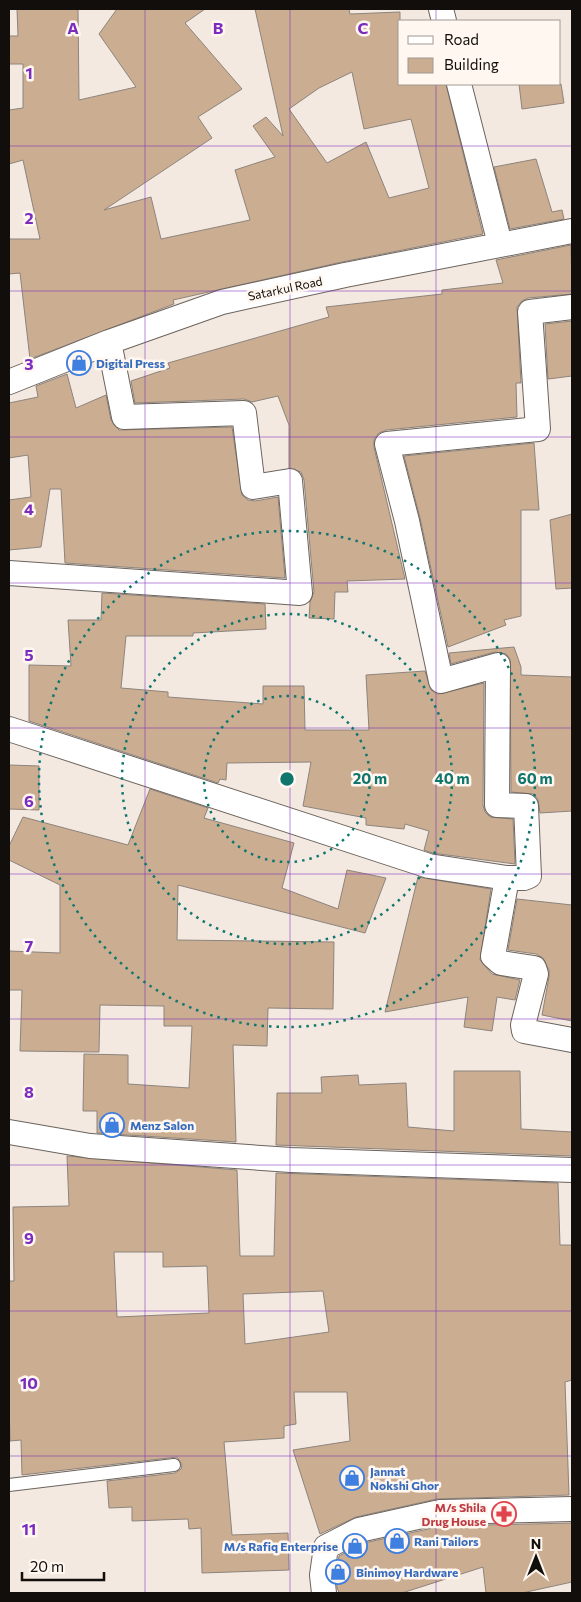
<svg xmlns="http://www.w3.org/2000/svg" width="581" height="1602" viewBox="0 0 581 1602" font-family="Commissioner,sans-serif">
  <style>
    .building { fill: #cbad91; stroke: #8d847c; fill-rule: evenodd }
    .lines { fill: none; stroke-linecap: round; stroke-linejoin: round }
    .service-casing { stroke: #6c635c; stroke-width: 14 }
    .minor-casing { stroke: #6c635c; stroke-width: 26 }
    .service { stroke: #fff; stroke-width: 12 }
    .minor { stroke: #fff; stroke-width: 24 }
    .grid { fill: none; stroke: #7b2cbf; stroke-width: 1; stroke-opacity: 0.55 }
    .ring { fill: none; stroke: #0f766e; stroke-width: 2.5; stroke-dasharray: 2.5 5 }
    .labels { text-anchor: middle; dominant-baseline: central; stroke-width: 5; stroke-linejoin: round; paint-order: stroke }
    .street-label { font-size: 12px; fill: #110e0b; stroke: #fff7f0 }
    .shop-label { font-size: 12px; font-weight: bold; fill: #366cbe; stroke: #fff7f0; text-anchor: start }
    .health-label { font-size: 12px; font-weight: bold; fill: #be3a42; stroke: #fff7f0; text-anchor: end }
    .grid-label { font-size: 16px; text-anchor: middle; font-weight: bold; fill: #7b2cbf; stroke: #fff7f0; stroke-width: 5; stroke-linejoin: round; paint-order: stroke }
    .centre { fill: #0f766e; stroke: #fff7f0; stroke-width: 2.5 }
    .ring-label { font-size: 15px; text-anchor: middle; font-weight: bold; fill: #0f766e; stroke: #fff7f0; stroke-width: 5; stroke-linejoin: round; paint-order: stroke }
  </style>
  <rect width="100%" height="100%" fill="#f3e9e1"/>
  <!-- building -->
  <path class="building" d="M17,9h61l1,91 57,-13 -37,-53 18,-25h88l-20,14 57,66 -44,28 14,21 -108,72 47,-13 10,42 89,-19 -15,-50 40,-13 -22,-31 13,-9 17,19 -28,-127h94l1,5 50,-2v72h46l37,150 -141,28 -169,38 1,4 -144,55 -10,-86 -11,1v-35h31l-17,-79 -14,4v-54l14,-2v-44h-14v-28h9zM352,72l12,57 47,-10 18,69 -40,10 -23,-56 -39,21 -38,-54 30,-21z
    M519,84h42l3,19 -42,6z
    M536,159l16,53 10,-2 2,9 -54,10 -16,-62z
    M571,245l1,49 -44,4 -6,3 -5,6 4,76h-5l1,34 -131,13 -7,3 -5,6v8l31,132 -58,2 1,11h-13l-1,27 -25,-1 1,-16 4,-10 -10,-112 -3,-8 -12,-4v-43l-11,-29 -26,6 -8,-3 -109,4 -4,-22 39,-13 -2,-5 161,-46 -3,-10 116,-13v-4l61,-7 -7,-23z
    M572,321v55l-24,3 -3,-55z
    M67,374l9,34 30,-13 5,25 8,10 113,-3 10,68 6,5 7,1 23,-4 7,81 -220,-15 -4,-74h-11l-9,58 -32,3v-50l22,-3 -3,-42 -19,3v-55l29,-6 -2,-11z
    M534,443l5,67h-18v106l-17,4 2,5 -58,22 -28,-129 -16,-62z
    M572,514v74l-16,1 -6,-69z
    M102,593l163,11 1,25 -73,4v3h-67l-5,52 47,4v5l95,7v-18h41l1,44h64l-3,-55 59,-4 6,19 7,4 46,-11 -1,122 2,7 5,5 23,2 2,45 -83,-11 -8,-3 5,-19 -24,-7 -1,5 -38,-4v-7l-63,-12 8,-44 -84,1 -1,17 -6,-1 -2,4 -189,-62v-56l42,1 -3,-46h33z
    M514,647l7,20v8l51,2v134l-32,2 -2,-14 -5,-5 -22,-2 -1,-133 -4,-5 -11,-2 -44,12 -2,-11z
    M9,765l30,1v44l-30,-1z
    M150,789l58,19 -4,10 90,25 -12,45 56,21 9,-39 39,8 -21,55 -187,-48 -1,55 157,2 -1,67 -65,-1 -1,38 -34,-1 3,97 -139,-9v-22h-14l1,-57 44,1v29l61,4 3,-62h-28v-20l-64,-1 -1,47 -79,-1 2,-61h-13v-39l51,2v-68l-51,-25v-14l14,-29 105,28z
    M418,877l73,12 -11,71 12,14 28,6 -5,20 -18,-3 -5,34 -28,-4 4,-30 -83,15z
    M517,899l55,6v116l-30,-6 7,-38v-7l-6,-12 -7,-4 -28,-4z
    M454,1071h66l1,58 51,3v24l-296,-11 1,-52h45l-1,-16 37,-2 1,10 47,-2 2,44 46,4z
    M67,1156l170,14 3,86h34l2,-83 282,10 2,62h12v135l-7,2 4,113 -132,4 -81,18 -36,17 -27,-84 57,-9 -3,-49h-53l2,32 -12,2v12l-60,4 8,93 56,-2 1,37 -87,3 -1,-45 -12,1 -1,-10 -56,2v-14l-23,1 -2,-27 68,-8 6,-4 1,-4 -5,-8 -155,18 -1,-35 -11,1 -1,-37v-123h5l-1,-74 56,-1zM114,1252h49v15l44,-1 2,47 -92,4zM323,1291l6,41 -84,12 -2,-50z
    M572,1523v59l-50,11h-36l-3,-26 -81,26h-63l-2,-6 -1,-12 3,-19 25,-13 78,-17z"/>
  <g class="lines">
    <defs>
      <path id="service" d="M9,1485l165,-20"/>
      <path id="minor" d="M441,9l3,12
        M459,84l41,160
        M9,382l100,-40 113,-40 123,-27 227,-44
        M9,573l291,20 -10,-112 -37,6 -9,-74 -120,4 -15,-75
        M9,729l420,137 78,12h17l5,-2 -3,-70 -29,-1 1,-140 -57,16 -34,-160 -20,-77 151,-15 -8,-117 42,-5
        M507,878l-14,78 8,7 33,5 2,6 -13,51 1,6 48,9
        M9,1132l81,14 201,14 281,10
        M324,1593l-2,-18 4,-28 33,-17 81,-18 132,-3"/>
    </defs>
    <!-- service casing -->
    <use href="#service" class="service-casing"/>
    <!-- minor casing -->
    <use href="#minor" class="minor-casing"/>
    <!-- service -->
    <use href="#service" class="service"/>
    <!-- minor -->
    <use href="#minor" class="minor"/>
  </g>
  <!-- grid -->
  <path class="grid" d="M145,9v1584M290,9v1584M436,9v12M436,84v1509M9,146h563M9,291h563M9,437h563M9,583h563M9,728h563M9,874h563M9,1019h563M9,1165h563M9,1311h563M9,1456h563"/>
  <!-- distance rings -->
  <g class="ring">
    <circle cx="287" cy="779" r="83"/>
    <circle cx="287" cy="779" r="165"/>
    <circle cx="287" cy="779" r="248"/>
  </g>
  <!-- icons -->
  <defs>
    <symbol id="shop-ring" viewBox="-11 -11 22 22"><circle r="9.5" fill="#fff7f0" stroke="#3f7fe0" stroke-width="1.5"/><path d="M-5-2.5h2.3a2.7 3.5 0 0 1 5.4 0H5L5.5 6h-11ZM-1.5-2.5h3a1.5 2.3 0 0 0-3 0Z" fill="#3f7fe0"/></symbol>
    <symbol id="pharmacy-ring" viewBox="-11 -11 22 22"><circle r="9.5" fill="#fff7f0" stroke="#e0444e" stroke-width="1.5"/><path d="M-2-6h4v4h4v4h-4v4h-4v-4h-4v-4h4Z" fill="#e0444e"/></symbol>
  </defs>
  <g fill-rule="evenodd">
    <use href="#shop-ring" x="65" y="349" width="28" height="28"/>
    <use href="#shop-ring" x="98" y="1111" width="28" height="28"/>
    <use href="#shop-ring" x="338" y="1464" width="28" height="28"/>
    <use href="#pharmacy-ring" x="490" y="1500" width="28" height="28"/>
    <use href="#shop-ring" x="383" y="1527" width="28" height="28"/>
    <use href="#shop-ring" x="341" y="1532" width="28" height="28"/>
    <use href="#shop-ring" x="324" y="1558" width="28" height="28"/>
  </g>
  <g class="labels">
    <!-- street labels -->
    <g class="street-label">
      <text transform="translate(285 288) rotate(-12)">Satarkul Road</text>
    </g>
    <!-- shop labels -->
    <g class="shop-label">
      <text x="96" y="363">Digital Press</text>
      <text x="130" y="1125">Menz Salon</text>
      <text x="370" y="1471">Jannat<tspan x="370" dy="14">Nokshi Ghor</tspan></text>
      <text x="414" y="1541">Rani Tailors</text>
      <text x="338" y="1546" text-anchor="end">M/s Rafiq Enterprise</text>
      <text x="356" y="1572">Binimoy Hardware</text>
    </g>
    <!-- health labels -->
    <g class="health-label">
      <text x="486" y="1507">M/s Shila<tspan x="486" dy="14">Drug House</tspan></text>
    </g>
  </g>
  <g class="grid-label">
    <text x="73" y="34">A</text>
    <text x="218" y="34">B</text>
    <text x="363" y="34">C</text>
    <text x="29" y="79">1</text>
    <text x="29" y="224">2</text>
    <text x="29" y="370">3</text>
    <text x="29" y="515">4</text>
    <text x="29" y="661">5</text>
    <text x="29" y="807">6</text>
    <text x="29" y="952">7</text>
    <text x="29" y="1098">8</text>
    <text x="29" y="1244">9</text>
    <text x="29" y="1389">10</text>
    <text x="29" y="1535">11</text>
  </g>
  <circle cx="287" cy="779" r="8" class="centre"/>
  <g class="ring-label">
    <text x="370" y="784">20 m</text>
    <text x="452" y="784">40 m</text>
    <text x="535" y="784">60 m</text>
  </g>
  <!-- border -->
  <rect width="581" height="1602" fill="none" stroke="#110e0b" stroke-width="20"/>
  <!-- legend -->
  <rect x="398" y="20" width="162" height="65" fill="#fff7f0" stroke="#a09a94"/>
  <rect x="408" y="36" width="25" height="8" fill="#ffffff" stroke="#a09a94"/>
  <text x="444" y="45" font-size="15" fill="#110e0b">Road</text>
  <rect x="408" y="58" width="25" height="15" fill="#cbad91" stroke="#a09a94"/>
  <text x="444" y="70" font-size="15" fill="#110e0b">Building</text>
  <!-- north arrow -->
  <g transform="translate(536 1557)" stroke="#fff7f0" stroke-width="4" paint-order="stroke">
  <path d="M0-4L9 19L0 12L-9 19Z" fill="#110e0b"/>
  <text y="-8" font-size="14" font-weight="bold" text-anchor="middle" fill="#110e0b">N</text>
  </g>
  <!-- scale -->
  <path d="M22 1572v8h82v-8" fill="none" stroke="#110e0b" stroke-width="2.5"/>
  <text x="30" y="1572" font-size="15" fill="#110e0b" stroke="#fff7f0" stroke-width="4" paint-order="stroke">20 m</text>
</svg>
